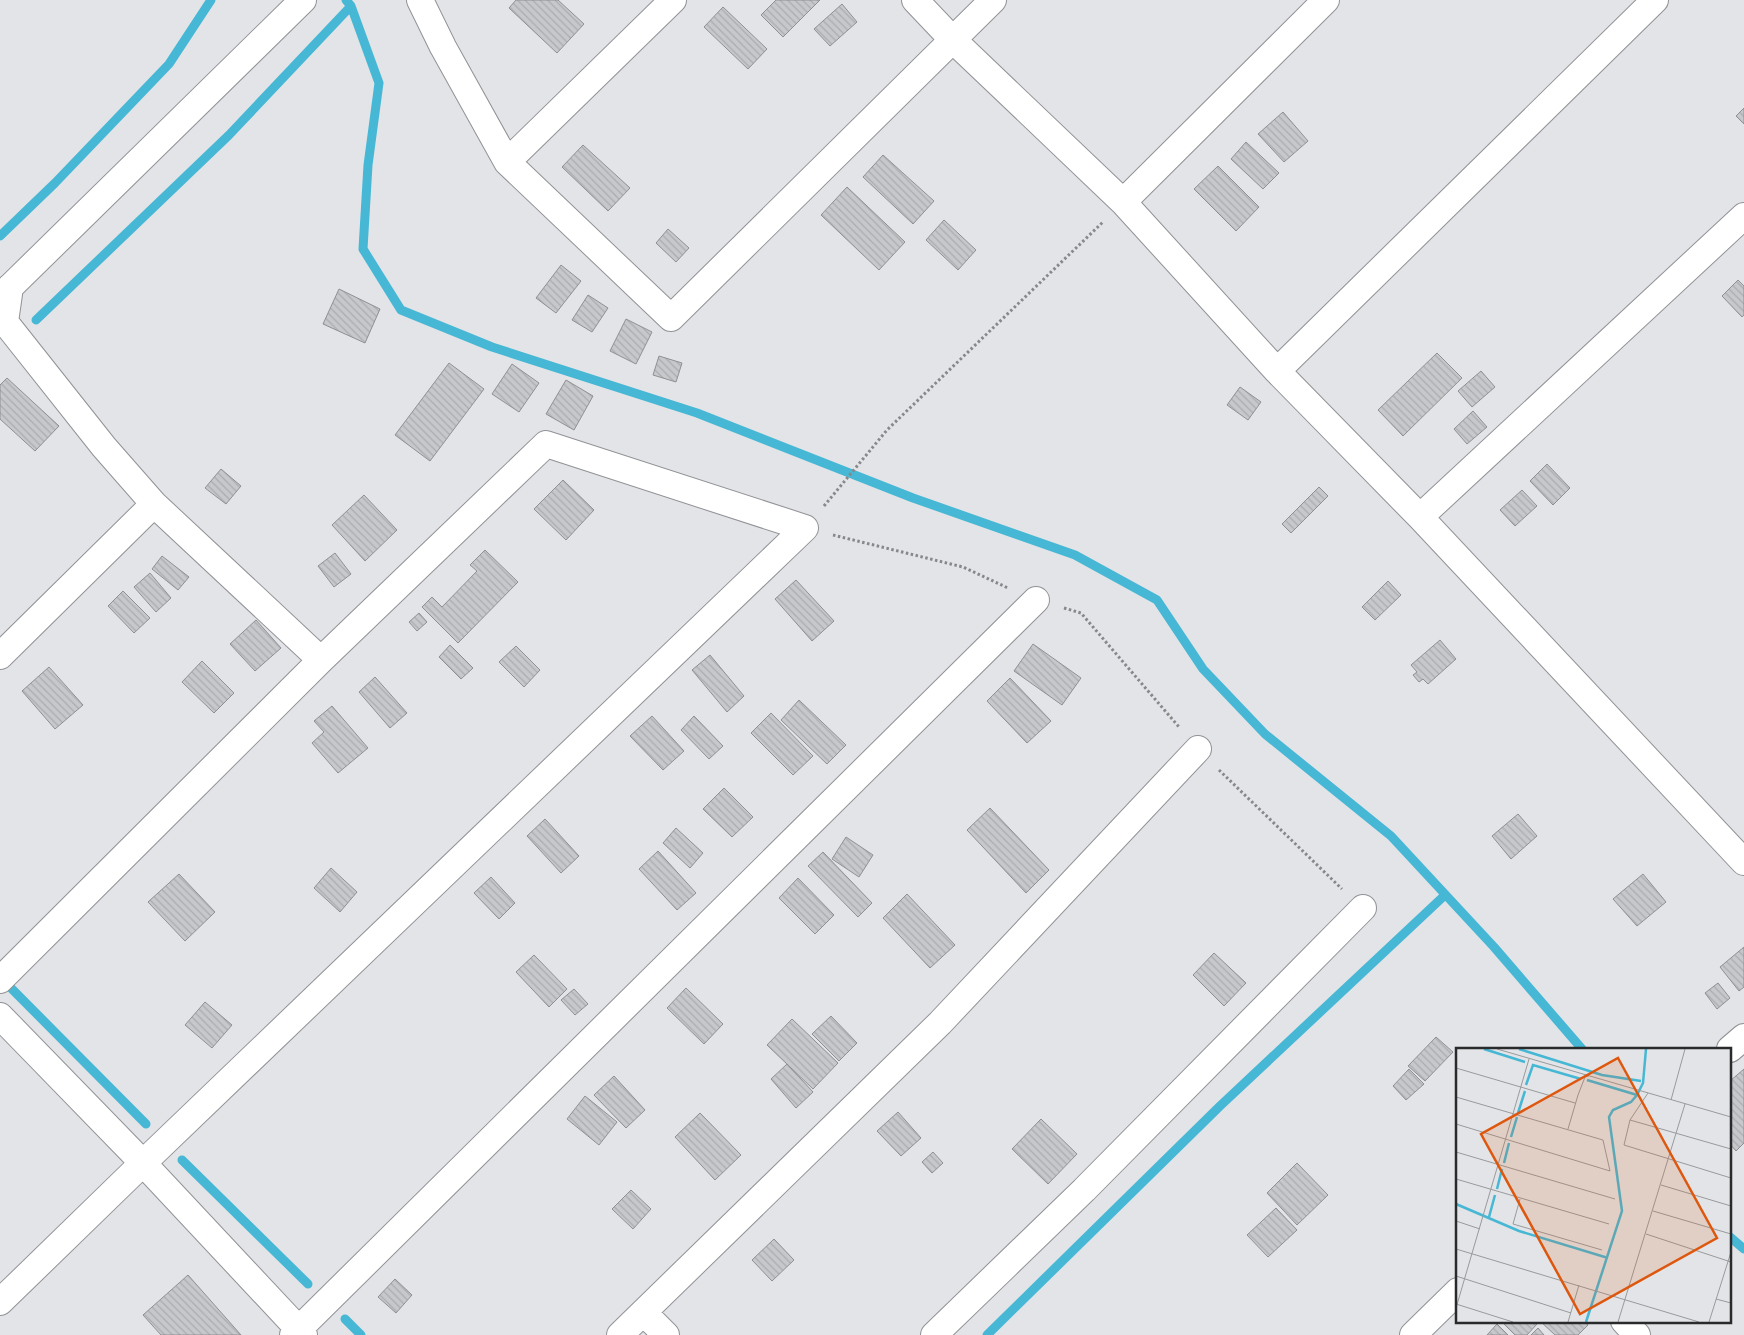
<svg xmlns="http://www.w3.org/2000/svg" width="1744" height="1335" viewBox="0 0 1744 1335" font-family="Poppins,sans-serif">
  <style>
    .lines { fill: none; stroke-linecap: round; stroke-linejoin: round }
    .stream { stroke: #46b7d4; stroke-width: 9 }
    .building { fill: url(#building-back-hatch); stroke: #8e9092 }
    .street-casing { stroke: #909295; stroke-width: 28 }
    .path { stroke: #86888a; stroke-width: 3; stroke-dasharray: 2.5 2.5; stroke-linecap: butt }
    .street { stroke: #fff; stroke-width: 26 }
    .inset-river { fill: none; stroke: #46b7d4; stroke-width: 2.5 }
    .inset-road { fill: none; stroke: #989a9c; stroke-width: 1 }
    .view { fill: #de570e; fill-opacity: 0.15; stroke: #de570e; stroke-width: 2.5 }
    .inset-edge { fill: none; stroke: #292a2b; stroke-width: 2.5 }
  </style>
  <defs>
    <pattern id="building-back-hatch" width="6" height="6" patternUnits="userSpaceOnUse" patternTransform="scale(1.25)"><rect width="6" height="6" fill="#c6c8cb"/><path d="M-1 5l2 2M0 0l6 6M5-1l2 2" fill="none" stroke="#aaacae"/></pattern>
  </defs>
  <rect width="100%" height="100%" fill="#e2e4e7"/>
  <g class="lines">
    <!-- stream -->
    <path class="stream" d="M346,0l5,6 28,77 -11,82 -5,84 38,61 91,37 205,66 216,85 162,57 82,45 46,69 62,65 126,102 103,111 88,102
      M0,236l55,-53 114,-119 42,-64
      M36,320l193,-185 122,-129
      M4,981l142,143
      M182,1160l126,124
      M1730,1237l14,12
      M345,1319l16,16
      M987,1335l233,-229 225,-211"/>
  </g>
  <!-- building -->
  <path class="building" d="M516,0h42l26,24 -27,29 -48,-45z
    M776,0h44l-37,37 -22,-22z
    M842,4l15,18 -27,24 -16,-17z
    M723,7l44,42 -19,20 -44,-42z
    M1744,108v16l-8,-8z
    M1283,112l25,29 -24,21 -26,-28z
    M1246,142l33,31 -16,16 -32,-30z
    M583,145l47,43 -22,23 -46,-44z
    M883,155l51,46 -21,23 -50,-47z
    M1218,166l41,41 -23,24 -42,-42z
    M847,187l58,55 -26,28 -58,-55z
    M944,220l32,30 -18,20 -32,-30z
    M668,229l21,19 -13,14 -20,-19z
    M561,265l20,16 -25,32 -20,-15z
    M1738,280l6,6v29l-2,2 -20,-21z
    M339,289l41,20 -15,34 -42,-19z
    M588,295l20,13 -16,24 -20,-12z
    M626,319l26,13 -16,32 -26,-13z
    M1437,353l25,25 -59,58 -25,-26z
    M659,356l23,7 -6,19 -23,-7z
    M449,363l35,26 -54,72 -35,-26z
    M512,364l27,19 -20,29 -27,-18z
    M1481,371l14,16 -23,20 -14,-16z
    M7,378l52,48 -24,25 -35,-32v-34z
    M566,380l27,16 -19,34 -28,-16z
    M1240,387l21,15 -13,18 -21,-15z
    M1473,411l14,16 -20,17 -13,-15z
    M1547,464l23,24 -17,17 -23,-24z
    M221,469l20,17 -15,18 -21,-16z
    M563,480l31,30 -28,30 -32,-31z
    M1319,487l9,9 -37,37 -9,-9z
    M1522,490l15,16 -22,20 -15,-16z
    M364,495l33,35 -32,31 -33,-36z
    M485,550l33,32 -60,61 -36,-36 10,-10 10,10 35,-36 -7,-6z
    M335,553l16,21 -17,13 -16,-21z
    M162,556l27,21 -11,13 -26,-21z
    M150,573l21,25 -15,14 -22,-25z
    M796,580l38,41 -22,20 -37,-42z
    M1388,581l13,14 -26,25 -13,-13z
    M123,591l27,27 -16,15 -26,-27z
    M419,613l8,9 -10,9 -8,-9z
    M256,620l25,28 -26,23 -25,-27z
    M1440,640l16,19 -28,25 -5,-5 -4,3 -6,-7 4,-3 -6,-7z
    M1033,644l48,34 -19,27 -48,-34z
    M450,645l23,23 -12,11 -22,-22z
    M516,646l24,24 -16,17 -25,-25z
    M710,655l34,41 -17,16 -35,-42z
    M202,661l32,32 -20,20 -32,-31z
    M49,667l34,38 -28,24 -33,-38z
    M375,677l32,36 -17,15 -31,-36z
    M1010,678l41,43 -24,22 -40,-42z
    M799,700l47,45 -19,19 -46,-44z
    M332,706l36,42 -30,25 -26,-30 12,-11 -10,-11z
    M771,713l42,43 -20,19 -42,-42z
    M652,716l32,35 -21,19 -33,-34z
    M694,716l29,30 -14,13 -28,-29z
    M724,788l29,29 -21,20 -29,-28z
    M990,808l59,62 -23,23 -59,-63z
    M1518,814l19,22 -26,23 -19,-23z
    M545,819l34,37 -18,17 -34,-37z
    M676,828l27,25 -13,15 -27,-25z
    M846,837l27,18 -14,22 -27,-18z
    M658,851l38,42 -19,17 -38,-41z
    M823,852l49,51 -14,14 -50,-51z
    M331,868l26,24 -17,20 -26,-24z
    M179,874l36,38 -30,29 -37,-39z
    M1643,874l23,28 -29,24 -24,-27z
    M491,877l24,26 -16,16 -25,-26z
    M798,878l36,37 -19,19 -36,-36z
    M907,894l48,51 -25,23 -47,-50z
    M1744,947v40l-5,4 -19,-24z
    M1214,953l32,30 -22,23 -31,-31z
    M534,955l33,34 -18,18 -33,-35z
    M1718,983l12,15 -13,11 -12,-16z
    M686,988l37,36 -19,20 -37,-36z
    M574,989l14,15 -13,11 -14,-15z
    M205,1002l27,23 -20,23 -27,-23z
    M831,1016l26,27 -18,18 -27,-27z
    M792,1019l46,44 -25,26 -46,-44z
    M1436,1037l17,15 -28,29 -17,-15z
    M787,1064l26,28 -17,16 -25,-29z
    M1409,1069l15,15 -18,16 -13,-14z
    M1744,1069v74l-8,8 -6,-7v-63z
    M614,1076l31,34 -19,18 -32,-33z
    M585,1096l32,26 -18,23 -32,-26z
    M898,1112l23,26 -20,18 -24,-25z
    M700,1113l41,42 -26,25 -40,-43z
    M1041,1119l36,35 -29,30 -36,-35z
    M933,1152l10,11 -11,10 -10,-11z
    M1297,1163l31,32 -31,30 -30,-32z
    M631,1190l20,19 -18,20 -21,-20z
    M1276,1208l21,22 -29,27 -21,-22z
    M774,1239l20,21 -22,21 -20,-21z
    M188,1275l53,60h-80l-18,-20z
    M395,1279l17,16 -16,18 -18,-16z
    M1501,1321h33l3,3 -10,11h-12z
    M1540,1321h45l3,4 -10,10h-23z
    M1497,1324l11,11h-21z
    M1538,1328l6,7h-13z"/>
  <g class="lines">
    <defs>
      <path id="street" d="M420,0l23,47 64,115 164,156 322,-318
        M915,0l37,39 171,163 154,169 143,146 324,345
        M507,162l166,-162
        M1123,202l203,-202
        M10,287l-5,35 99,125 50,57 167,156
        M0,297l303,-297
        M1277,371l378,-371
        M1420,517l324,-301
        M0,656l154,-152
        M0,980l321,-320 225,-216 259,84 -662,635 -143,139
        M0,1016l143,147 161,172
        M1730,1049l14,-12
        M644,1313l22,22
        M1624,1321l13,14
        M293,1335l743,-735
        M620,1335l320,-312 258,-274
        M934,1335l150,-145 279,-282
        M1413,1335l45,-44"/>
    </defs>
    <!-- street casing -->
    <use href="#street" class="street-casing"/>
    <!-- path -->
    <path class="path" d="M824,506l63,-76 216,-208
      M833,535l130,32 45,21
      M1064,608l17,5 98,114
      M1219,770l123,119"/>
    <!-- street -->
    <use href="#street" class="street"/>
  </g>
  <!-- overview -->
  <g transform="translate(1456 1048)">
    <rect width="275" height="275" fill="#e2e4e7"/>
    <path class="inset-river" d="M28,1l41,13M63,1l83,26 39,6M131,32l50,15M70,37l7,-20 48,14M62,65l7,-22M55,89l6,-20M48,115l5,-20M41,141l5,-20M0,156l63,27 89,27M33,169l6,-22M130,274l36,-111 -13,-94 4,-7 18,-8 6,-7 6,-12 3,-34"/>
    <path class="inset-road" d="M41,1l234,68M0,20l119,35M192,45l-18,27 -6,25 107,33M0,49l147,43 7,31 -154,-47M215,52l14,-51M174,72l101,29M112,81l10,-34 7,-18 4,-1M0,104l159,47M0,131l153,45M205,137l70,21M64,151l-7,25 89,26M197,163l78,23M0,173l24,8M190,186l85,28M0,201l243,73M0,228l115,37M260,251l15,4M0,256l57,18M0,260l73,-249M112,274l11,-37M162,274l67,-218M253,274l22,-70"/>
    <path class="view" d="M162,10l99,180 -137,76 -99,-180z"/>
    <rect width="275" height="275" class="inset-edge"/>
  </g>
</svg>
